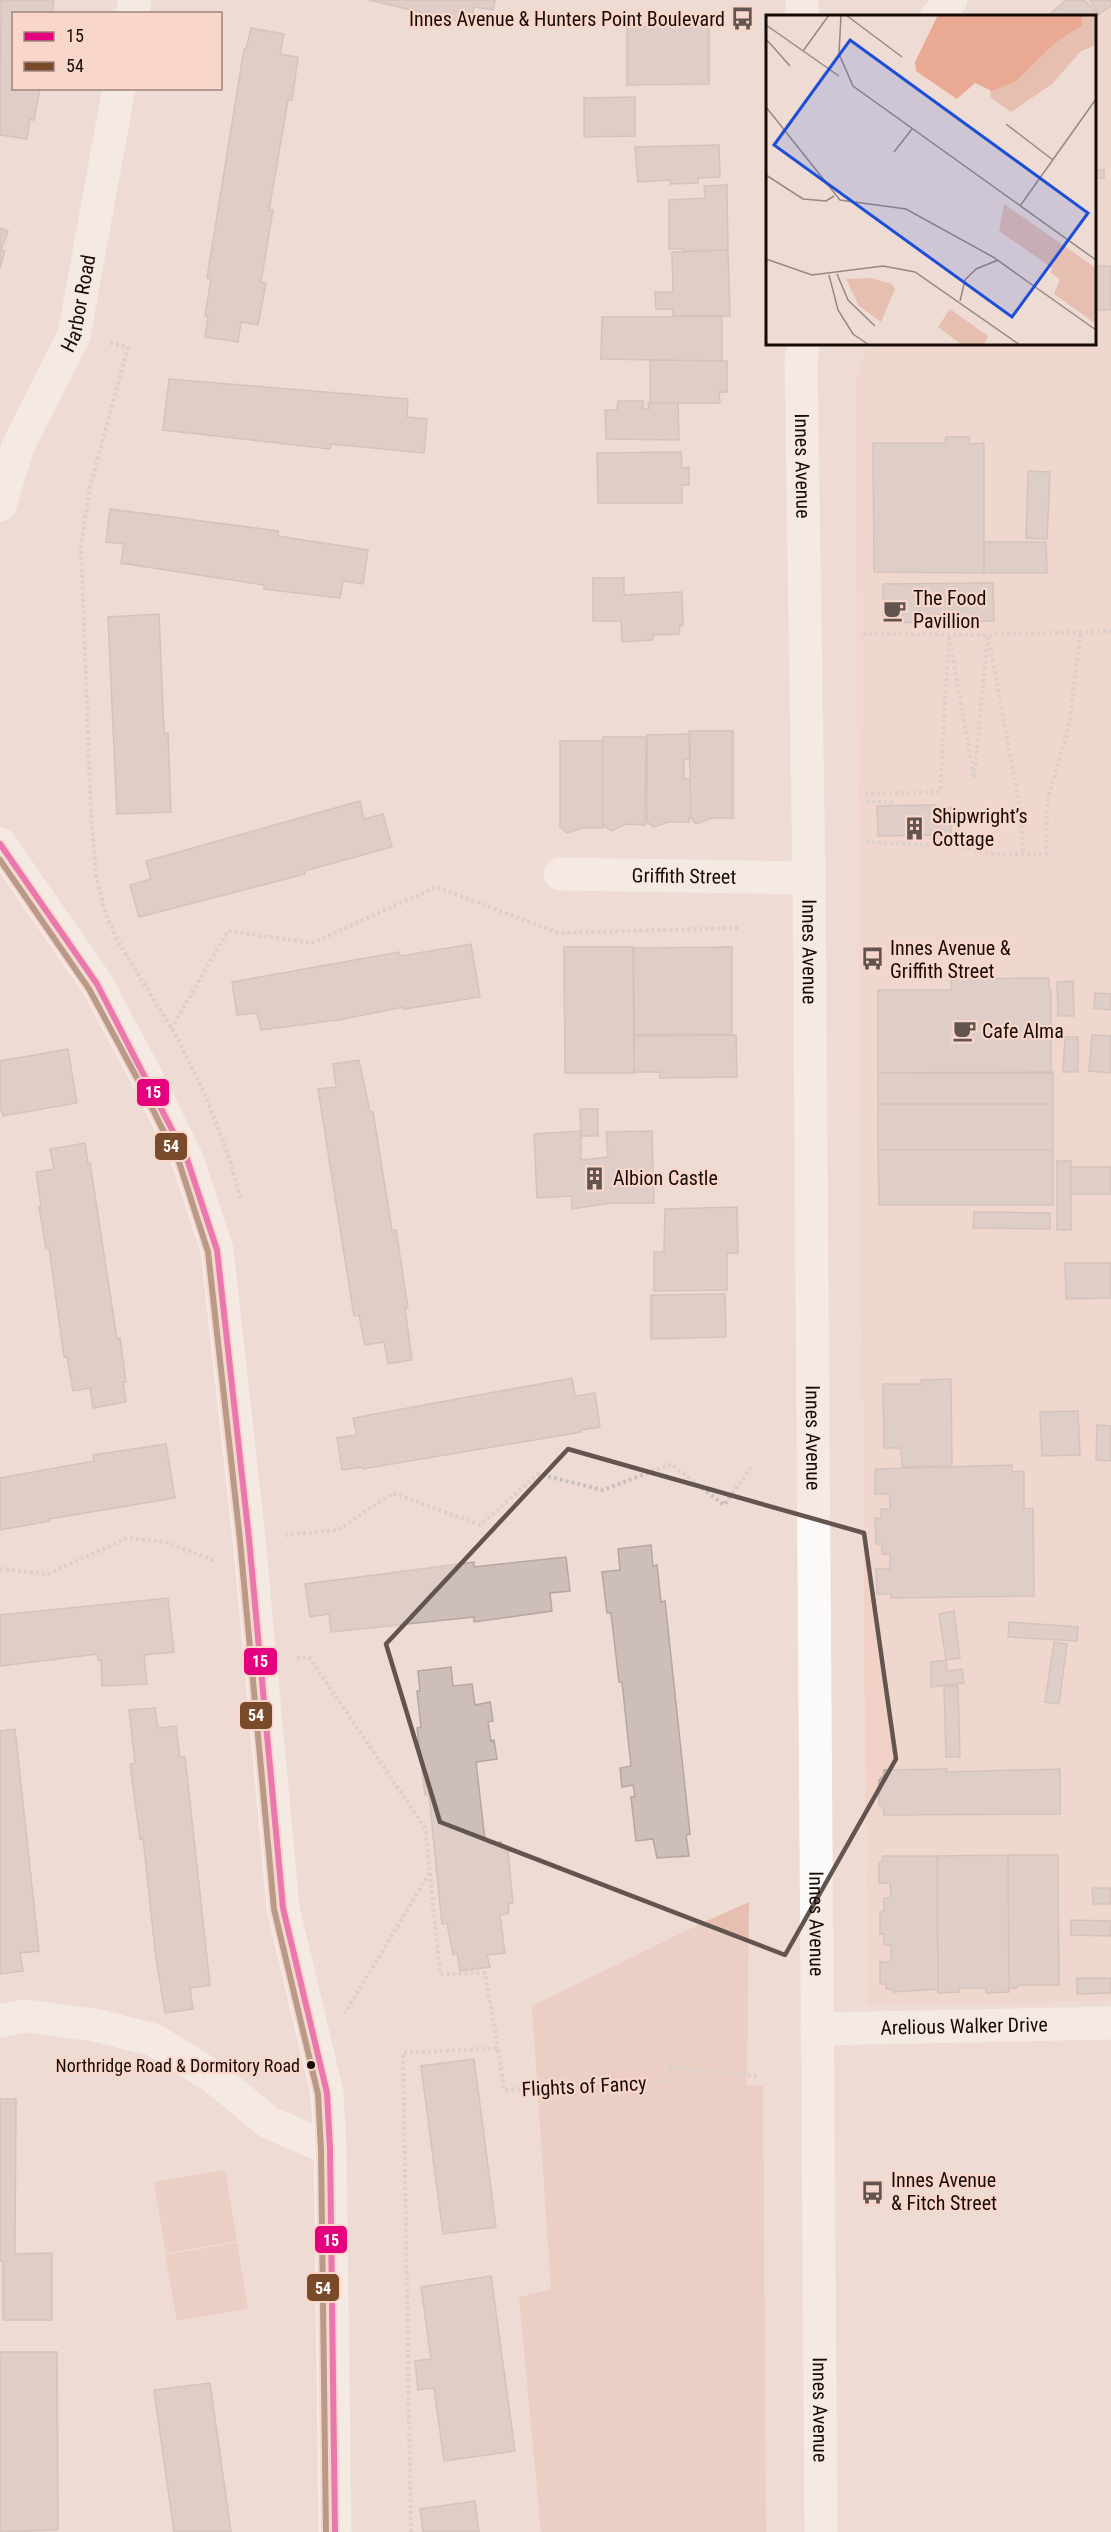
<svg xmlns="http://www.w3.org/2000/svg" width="1111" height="2532" viewBox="0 0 1111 2532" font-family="'Roboto Condensed',sans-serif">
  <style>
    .built { fill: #f2d2c7 }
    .green { fill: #e6bfb1 }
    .building { fill: #cdbeb9; stroke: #b4a6a0; stroke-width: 1.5 }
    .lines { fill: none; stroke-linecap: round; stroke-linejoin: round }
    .path { stroke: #c7c0be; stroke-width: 4; stroke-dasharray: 3 3; stroke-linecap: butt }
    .minor { stroke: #fcfaf9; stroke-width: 33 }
    .major { stroke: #fcfaf9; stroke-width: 33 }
    .bus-1-casing { stroke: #f9d6ca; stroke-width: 10 }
    .bus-2-casing { stroke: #f9d6ca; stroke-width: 10 }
    .bus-1 { stroke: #e5007d; stroke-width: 6 }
    .bus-2 { stroke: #7a4b2a; stroke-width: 6 }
    .marked { fill: none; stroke: #62544f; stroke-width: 4.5; stroke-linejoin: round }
    .bus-dot { fill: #160b07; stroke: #f9d6ca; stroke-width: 2 }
    .labels { text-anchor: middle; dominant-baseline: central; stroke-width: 4.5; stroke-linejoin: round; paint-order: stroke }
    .bus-label { font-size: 18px; fill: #160b07; stroke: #f9d6ca; text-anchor: end }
    .poi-label { font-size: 20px; fill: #160b07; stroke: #f9d6ca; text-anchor: start }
    .street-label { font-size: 20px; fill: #160b07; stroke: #f9d6ca }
    .inset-road { fill: none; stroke: #988882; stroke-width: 1.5 }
    .view { fill: #1d4ed8; fill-opacity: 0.15; stroke: #1d4ed8; stroke-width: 3 }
    .inset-edge { fill: none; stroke: #160b07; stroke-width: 3 }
    .line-badge { stroke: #f9d6ca; stroke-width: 2 }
    .badge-label { font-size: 16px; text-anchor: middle; font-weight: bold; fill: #fff }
  </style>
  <rect width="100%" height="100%" fill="#eedbd4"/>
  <!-- built -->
  <path class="built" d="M1066,0h45v2001l-244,4 -12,-1621 13,-40h226v-328h-45z"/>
  <!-- green -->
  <path class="green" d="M749,1902l-2,183 16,1 3,446h-225l-22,-235 32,-8 -19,-283 168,-82z
    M225,2170l12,71 -71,12 -12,-71z
    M237,2243l11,66 -71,12 -12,-66z"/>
  <!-- building -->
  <path class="building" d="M1,0h53l-2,14h-38v74h26l-6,32 -4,-1 -3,20 -27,-4z
    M369,0h126l-2,10 -19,-3 -3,17z
    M1066,0h18l15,15 -5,4v-3h-46z
    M1090,0h21v6l-12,8z
    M709,26v58l-82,1v-58z
    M251,28l33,6 -4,20 18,3 -6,43h-4l-19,110h4l-12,72 5,1 -8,42 -17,-3 -3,20 -33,-5 3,-20 -3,-1 6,-37 -4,-1 37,-229h2z
    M635,97v39l-51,1v-39z
    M719,145l1,32 -22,1v5l-28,1v-4l-32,2 -3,-35z
    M1094,170h10v8h-8v5z
    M727,185l1,65 -45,1v-2h-14v-49l36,-2 -1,-12z
    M0,228l8,3 -7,19 4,1 -5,17z
    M728,250l2,66h-57v-7h-17l-1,-17h18l-1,-40z
    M1094,266h17v44h-17z
    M722,316v45l-121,-2 1,-42z
    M650,360l77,1v31h-8l1,11h-70z
    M169,379l239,20 -1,18 20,2 -3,34 -93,-9 -1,5 -167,-19z
    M618,401h25v8h6l-1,-6h30l1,37 -73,-1 -1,-29h12z
    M946,437h23v7l15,-1v130l-110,-1 -1,-129h72z
    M681,452l1,16 7,-1v18h-7v18h-84l-1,-50z
    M1028,471l22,1 -3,67 -21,-1z
    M110,509l168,22v5l90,14 -5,34 -20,-3 -3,17 -76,-9v-4l-143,-22 3,-19 -18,-2z
    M984,542h62l1,31h-63z
    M593,578h31v17l58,-3 1,33 -3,1 -1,8 -26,1v5l-31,2 -1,-21h-28z
    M993,583l1,38 -111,2v-39z
    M159,614l5,119h4l3,79 -54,2 -9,-197z
    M689,731h44v87h-21l-16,6 -5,-6z
    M690,734v25h-6v20h6l1,39h-2v4h-21l-14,5 -7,-5v-87z
    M603,737h43l-1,88 -19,-1 -15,7 -8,-6z
    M560,741h43v87h-21l-15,5 -7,-6z
    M360,801l4,18 19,-5 9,33 -88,24 1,3 -166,43 -9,-32 21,-6 -5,-18z
    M936,805v3h15v30h-15l-1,-3 -57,1 -1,-30z
    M471,944l9,53 -76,12v-2l-66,13 -77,10 -4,-17 -20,2 -5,-33 167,-30 1,4z
    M564,947h69l1,126h-69z
    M732,947v87l-98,1v-87z
    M1049,978v12h2v83h-173v-83h73v-11z
    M1073,981l1,35h-16l-1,-34z
    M1095,993l16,1v16l-17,-2z
    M736,1035l1,42 -77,1v-6h-26v-36z
    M1092,1035l19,1v37l-22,-2z
    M1065,1037h13v35h-15z
    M68,1049l9,54 -74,13 -1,-6h-2v-49z
    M359,1060l11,52h3l19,118h4l12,78h-3l7,52 -24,4 -4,-22 -19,3 -6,-30 -5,1 -36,-227 18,-2 -3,-23z
    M1053,1072v32h-175v-31z
    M878,1104h175v46h-175z
    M580,1109h18v27h-17z
    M581,1131v29l27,-3 -2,-25 46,-1 2,72h-43l-39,6v-13l-35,2 -3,-64z
    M85,1143l3,20h2l27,176 3,-1 6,44h-3l3,20 -33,6 -3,-20 -17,3 -6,-35 -3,1 -15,-109h-3l-7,-41 2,-1 -5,-34 18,-3 -4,-20z
    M878,1150h175v55h-174z
    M1057,1161h14v69h-14z
    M1071,1167h40v27h-40z
    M737,1207l1,46h-11v37l-73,1v-39h10l1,-43z
    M974,1212l76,1v16l-77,-1z
    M1065,1263h46v35l-45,1z
    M725,1294l1,43 -75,2v-44z
    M572,1378l3,18 20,-3 5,34 -19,3v2l-218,37 -1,-2 -20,3 -5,-32 20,-3 -4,-17z
    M951,1379l1,87 -50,1 -1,-19h-17l-1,-64h38v-4z
    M1078,1411l2,44 -38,1 -2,-44z
    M1097,1425l14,1v35l-15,-1z
    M166,1444l9,54 -126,21 1,2 -50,9v-52l94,-17 -1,-6z
    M1012,1465v7l12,-1v38l9,-1 1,88 -143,2v-4h-14l-1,-25h14v-15h-8v-10h-6l-1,-26 6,1v-10h9v-15h-15v-25z
    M651,1545l2,21 4,-1 4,37 4,-1 25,233 -4,1 3,21 -32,2 -4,-19 -17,2 -5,-44h4l-2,-12 -11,2 -2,-19 11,-2 -9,-84h-3l-8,-69h-4l-5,-41 18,-2 -2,-21z
    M566,1557l4,34 -20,2 2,18 -78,11v-5l-143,15 -2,-18 -19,3 -5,-33 169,-22v5z
    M168,1598l6,54 -30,3 3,29 -45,2 -1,-26h-3v-6l-98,12v-51z
    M954,1611l6,47 -14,2 -7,-46z
    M1009,1622l69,5 -1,14 -69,-4z
    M1054,1642l13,2 -8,60 -14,-2z
    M946,1660l1,11 15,-2 2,14 -33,4v-25z
    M451,1667l2,19 19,-2 3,21 15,-3 3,19 -5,1 3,19 3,-1 3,19 -21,3 9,78h3v4l13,-2 1,9h6l5,52 -5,1 1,9 -9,2 5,38 -18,2 3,12 -30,4 -3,-18 -4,2 -6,-32 -5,1 -13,-129h-4l-8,-67 4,-1 -4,-36h3l-2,-20z
    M944,1686h14l2,71h-14z
    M155,1708l3,20 18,-2 4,31h5l25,228 -20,3 3,21 -28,4 -9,-54 -13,-121 -3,1 -10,-75 5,-1 -6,-53z
    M15,1729l24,222 -19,2 3,18 -23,3v-243z
    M947,1769l-1,3 114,-3v45l-176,1v-6l-5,-4v-25l5,-5v-5z
    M1008,1855l1,137 -23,1v-5h-27v4l-21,1 -1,-137z
    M1008,1855h50l1,130h-41l-1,3h-8z
    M883,1856h54l1,133 -45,3v-3h-7v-5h-6v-22h11v-17h-7v-11h-4v-22h4v-14h7l-1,-15h-11v-21h3z
    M1092,1888h19v16h-18z
    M1071,1920l40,1v15l-40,-1z
    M1077,1978h34v15l-34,1z
    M474,2059l22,168 -53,7 -22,-168z
    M0,2099h16l-1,155 37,-1v67h-49v-59h-3z
    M491,2276l24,175 -71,10 -10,-73 -16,2 -3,-29 16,-2 -10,-72z
    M0,2352h57l1,178 -58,2z
    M210,2383l21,149h-57l-20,-142z
    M475,2501l4,31h-56l-3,-23z"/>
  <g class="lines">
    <!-- path -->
    <path class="path" d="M110,343l18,4 -38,140 -9,59 10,267 5,63 10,39 13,28 59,96 26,54 22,55 15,51
      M863,634l125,1 123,-4
      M865,794l75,-2 9,-157 25,143 14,-143 32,173 3,45
      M866,802h25v4
      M866,842l90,4 35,8h55l1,-52 22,-76 12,-95
      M171,1029l57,-98 84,12 124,-56 123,46 179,-5
      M285,1535l53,-5 55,-37 87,32 58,-51 65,16 68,-26 53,41 29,-40
      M0,1569l48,5 79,-36 38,4 51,19
      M297,1658l12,-1 116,171 5,44 -85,141
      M430,1873l10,101 45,-1 13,75
      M411,2532l-8,-479 95,-5 6,42 165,-8v-15l88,9"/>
    <!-- minor -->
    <g class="minor">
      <path d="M802,0v16"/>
      <path d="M132,14l3,-14"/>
      <path id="s1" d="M0,505l18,-59 56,-111 45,-247"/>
      <path d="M0,844l97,140 48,90 42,85 30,91 32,289 34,369 44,185 3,56 5,383"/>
      <path id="s2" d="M560,874l249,4"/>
      <path d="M0,2021l25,-5 70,9 59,15 61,38 53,44 62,27"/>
      <path id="s3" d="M817,2029l294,-6"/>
    </g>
    <!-- major -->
    <g class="major">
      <path d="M937,16l14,-16"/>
      <path id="s4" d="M803,344l-2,18 8,516 12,1654"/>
    </g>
    <defs>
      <path id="bus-1" d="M0,844l97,140 90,175 30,91 32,289 34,369 44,185 3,56 5,383"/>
      <path id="bus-2" d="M0,860l89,129 48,89 42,84 29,90 32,288 34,369 44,185 3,55 5,383"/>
    </defs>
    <!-- bus-1 casing -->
    <use href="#bus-1" class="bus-1-casing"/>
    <!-- bus-2 casing -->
    <use href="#bus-2" class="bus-2-casing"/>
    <!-- bus-1 -->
    <use href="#bus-1" class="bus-1"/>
    <!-- bus-2 -->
    <use href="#bus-2" class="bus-2"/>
  </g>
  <!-- marked area -->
  <path d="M0 0H1111V2532H0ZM568,1449l296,84 32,226 -111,196 -345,-133 -54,-178z" fill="#eedbd4" fill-opacity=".55" fill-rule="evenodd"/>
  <path class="marked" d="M568,1449l296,84 32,226 -111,196 -345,-133 -54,-178z"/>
  <!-- icons -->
  <defs>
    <symbol id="bus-bare" viewBox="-9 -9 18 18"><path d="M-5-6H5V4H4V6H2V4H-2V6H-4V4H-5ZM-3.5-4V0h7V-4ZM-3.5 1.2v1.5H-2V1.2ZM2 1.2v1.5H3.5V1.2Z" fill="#62544f" stroke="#f9d6ca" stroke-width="2.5" paint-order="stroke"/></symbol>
    <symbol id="cafe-bare" viewBox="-9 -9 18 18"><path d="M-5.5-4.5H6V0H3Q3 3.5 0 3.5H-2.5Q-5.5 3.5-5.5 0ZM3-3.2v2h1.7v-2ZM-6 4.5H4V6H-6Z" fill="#62544f" stroke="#f9d6ca" stroke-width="2.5" paint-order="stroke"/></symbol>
    <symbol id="building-bare" viewBox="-9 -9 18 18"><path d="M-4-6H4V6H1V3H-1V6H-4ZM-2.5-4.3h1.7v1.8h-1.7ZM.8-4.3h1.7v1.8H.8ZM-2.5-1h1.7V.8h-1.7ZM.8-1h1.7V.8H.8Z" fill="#62544f" stroke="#f9d6ca" stroke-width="2.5" paint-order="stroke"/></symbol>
  </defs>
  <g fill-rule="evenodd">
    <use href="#bus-bare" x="726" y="2" width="33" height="33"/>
    <use href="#cafe-bare" x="878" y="594" width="33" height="33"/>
    <use href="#building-bare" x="898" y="812" width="33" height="33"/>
    <use href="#bus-bare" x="856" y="942" width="33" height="33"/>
    <use href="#cafe-bare" x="948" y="1014" width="33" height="33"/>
    <use href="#building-bare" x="578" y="1162" width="33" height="33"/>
    <use href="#bus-bare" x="856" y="2176" width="33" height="33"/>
  </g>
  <!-- markers -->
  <circle class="bus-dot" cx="311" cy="2065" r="5"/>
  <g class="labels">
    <!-- bus labels -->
    <g class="bus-label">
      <text x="300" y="2065">Northridge Road &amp; Dormitory Road</text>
    </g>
    <!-- poi labels -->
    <g class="poi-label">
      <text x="725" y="19" text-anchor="end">Innes Avenue &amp; Hunters Point Boulevard</text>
      <text x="913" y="598">The Food<tspan x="913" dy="23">Pavillion</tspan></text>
      <text x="932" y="816">Shipwright’s<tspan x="932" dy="23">Cottage</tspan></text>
      <text x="890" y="948">Innes Avenue &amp;<tspan x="890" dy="23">Griffith Street</tspan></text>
      <text x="982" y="1031">Cafe Alma</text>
      <text x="613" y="1178">Albion Castle</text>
      <text x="891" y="2180">Innes Avenue<tspan x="891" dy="23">&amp; Fitch Street</tspan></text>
    </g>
    <!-- street labels -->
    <g class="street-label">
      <text stroke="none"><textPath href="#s1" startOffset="218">Harbor Road</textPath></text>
      <text stroke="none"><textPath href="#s4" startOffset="122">Innes Avenue</textPath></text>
      <text stroke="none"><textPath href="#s2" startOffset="124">Griffith Street</textPath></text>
      <text stroke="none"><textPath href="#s4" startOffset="608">Innes Avenue</textPath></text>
      <text stroke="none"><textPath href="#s4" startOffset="1094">Innes Avenue</textPath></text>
      <text stroke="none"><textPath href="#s4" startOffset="1580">Innes Avenue</textPath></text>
      <text stroke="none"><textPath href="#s3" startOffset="147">Arelious Walker Drive</textPath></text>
      <text transform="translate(584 2086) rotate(-3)">Flights of Fancy</text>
      <text stroke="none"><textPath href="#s4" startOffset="2066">Innes Avenue</textPath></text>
    </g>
  </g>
  <!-- overview -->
  <g transform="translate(766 15)">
    <rect width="330" height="330" fill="#eedbd4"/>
    <path d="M295,0h35v30l-15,6 -29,33 -41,28 -20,-14 -1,-8zM238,189l92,64v56l-42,-30 6,-15 -9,-6 1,-5 -53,-37zM105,263l21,6 3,5 -14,33 -22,-16 -13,-27zM184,294l38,27 -4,9h-22l-24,-18z" fill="#e6bfb1"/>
    <path d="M172,0h144v10l-26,17 -40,39 -24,10 -17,-8 -18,16 -41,-28 -1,-9z" fill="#e9a992"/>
    <path class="inset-road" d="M75,0l-2,39 14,32 243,174M80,0l56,42M0,10l73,51M0,24l24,27M37,36l26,-36M0,92l74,93 66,9 87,48 103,73M240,109l47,36M128,137l18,-23M0,160l37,24 23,2 8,-5M254,191l76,-107M0,244l46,16 71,-9 32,6 105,73M71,259l11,26 27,26M63,260l9,35 15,24 16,11M194,286l5,-21 11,-11 22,-9"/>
    <path class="view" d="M84,25l238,173 -76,104 -238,-172z"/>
    <rect width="330" height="330" class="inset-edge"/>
  </g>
  <g class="line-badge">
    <rect x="136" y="1078" width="34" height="29" rx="6" fill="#e5007d"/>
    <rect x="154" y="1132" width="34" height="29" rx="6" fill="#7a4b2a"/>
    <rect x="243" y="1647" width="35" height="29" rx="6" fill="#e5007d"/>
    <rect x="239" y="1701" width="34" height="29" rx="6" fill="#7a4b2a"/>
    <rect x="314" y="2225" width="34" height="29" rx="6" fill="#e5007d"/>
    <rect x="306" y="2273" width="34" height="29" rx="6" fill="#7a4b2a"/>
  </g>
  <g class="badge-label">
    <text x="153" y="1098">15</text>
    <text x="171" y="1152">54</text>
    <text x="260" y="1667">15</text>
    <text x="256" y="1721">54</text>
    <text x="331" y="2246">15</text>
    <text x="323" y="2294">54</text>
  </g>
  <!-- legend -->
  <rect x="12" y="12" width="210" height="78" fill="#f9d6ca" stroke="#9e857c" stroke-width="1.5"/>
  <rect x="24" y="32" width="30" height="9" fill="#e5007d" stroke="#9e857c" stroke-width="1.5"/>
  <text x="66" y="42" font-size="18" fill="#160b07">15</text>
  <rect x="24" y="62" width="30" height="9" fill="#7a4b2a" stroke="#9e857c" stroke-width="1.5"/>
  <text x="66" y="72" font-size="18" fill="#160b07">54</text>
</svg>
